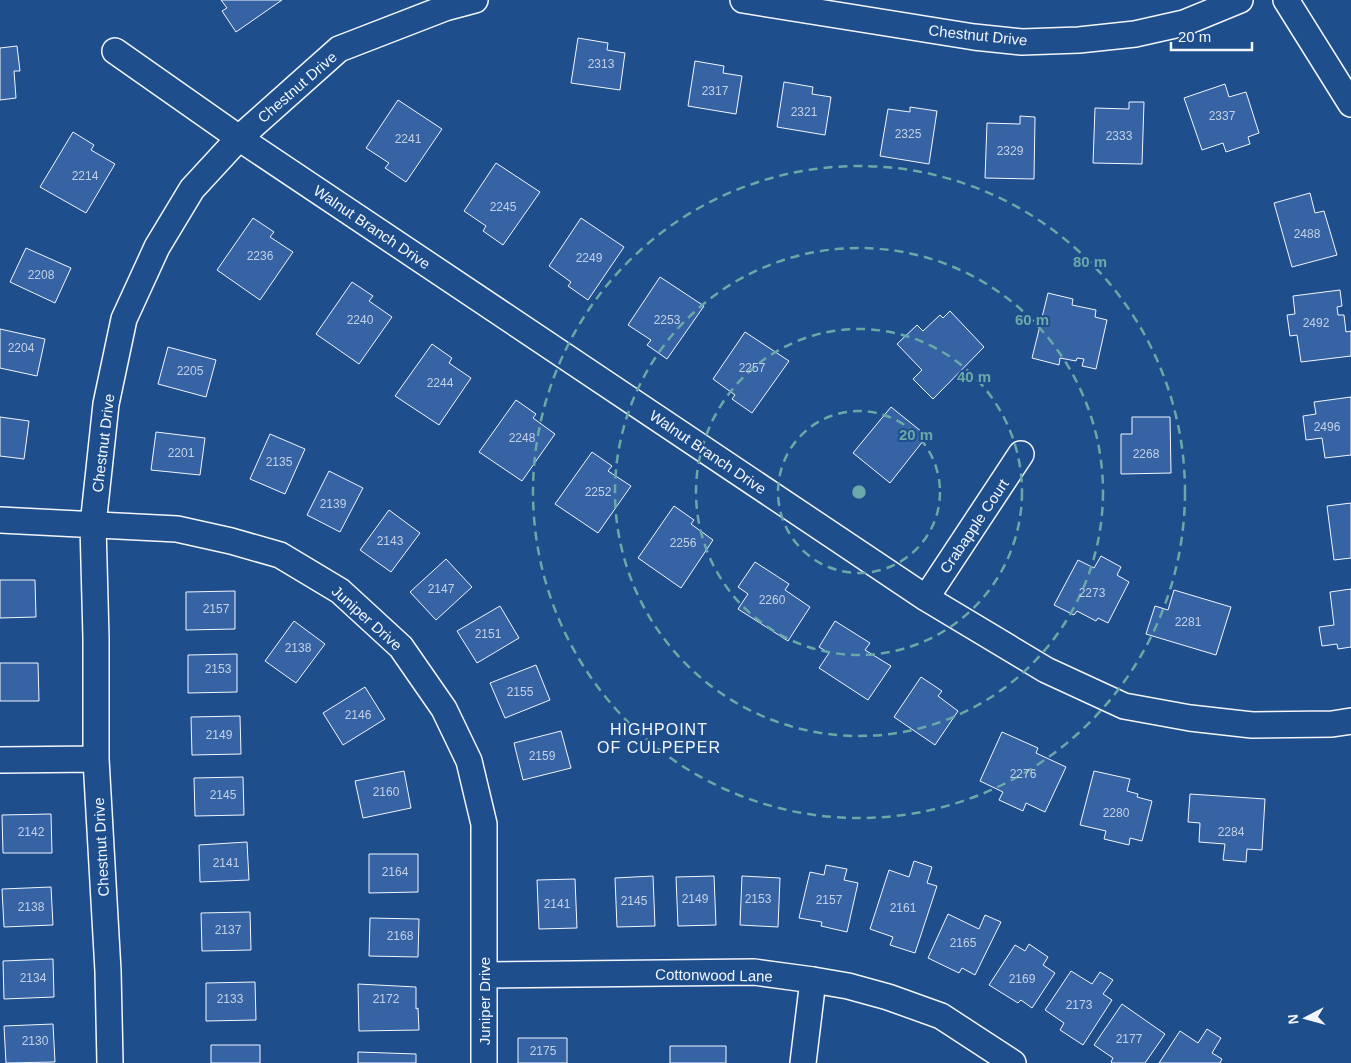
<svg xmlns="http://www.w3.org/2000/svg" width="1351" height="1063" viewBox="0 0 1351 1063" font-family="Helvetica,sans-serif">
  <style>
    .building { fill: #3563a3; stroke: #f2f6ff }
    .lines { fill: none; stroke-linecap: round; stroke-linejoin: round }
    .street-casing { stroke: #f2f6ff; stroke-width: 28 }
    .street { stroke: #1f4e8c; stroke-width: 25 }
    .ring { fill: none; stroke: #6aa9a8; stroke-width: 2.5; stroke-dasharray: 9 6 }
    .labels { text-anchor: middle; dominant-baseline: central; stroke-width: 4; stroke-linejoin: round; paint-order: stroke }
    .number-label { font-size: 12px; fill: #c3d1e8 }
    .street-label { font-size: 15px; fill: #f2f6ff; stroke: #1f4e8c }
    .neighbourhood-label { font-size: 16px; letter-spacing: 1px; fill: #f2f6ff; stroke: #1f4e8c }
    .centre { fill: #6aa9a8; stroke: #1f4e8c; stroke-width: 2.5 }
    .ring-label { font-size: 15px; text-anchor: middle; font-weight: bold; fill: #6aa9a8; stroke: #1f4e8c; stroke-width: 4; stroke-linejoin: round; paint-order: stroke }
  </style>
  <rect width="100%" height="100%" fill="#1f4e8c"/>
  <!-- building -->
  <path class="building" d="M221,0h61l-46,32 -14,-21 5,-3z
    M578,38l30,5 -1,7 18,3 -5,37 -49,-7z
    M17,46l3,25h-6l2,27 -16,2v-52z
    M695,61l29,5 -1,7 19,3 -6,38 -48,-8z
    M784,82l29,5 -1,7 19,3 -6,38 -48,-8z
    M1225,84l4,13 17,-5 13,41 -11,4 2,7 -24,8 -3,-9 -21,7 -18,-52z
    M398,100l44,29 -36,53 -21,-14 4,-5 -23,-15z
    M1129,102h15l-2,62 -49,-1 2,-55 34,1z
    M910,107l27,4 -8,53 -49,-8 8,-47 22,3z
    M1020,116l15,1 -1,62 -49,-1 2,-55 33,1z
    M73,132l21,13 -3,5 24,14 -29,49 -46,-26z
    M496,163l44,29 -37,53 -20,-14 3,-5 -22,-15z
    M1310,193l5,20 9,-2 13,44 -45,12 -18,-64z
    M253,218l21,14 -4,5 23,15 -33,48 -43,-30z
    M581,218l43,29 -36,53 -20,-14 3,-4 -22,-16z
    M26,248l45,20 -16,35 -45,-21z
    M660,277l44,29 -37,53 -20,-14 4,-5 -23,-15z
    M352,282l21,14 -4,5 23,16 -33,47 -43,-30z
    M1340,290l2,16 -5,1 1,8h6l2,17 5,-1v25l-50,6 -4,-27 -7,1 -3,-21 8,-1 -2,-18z
    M1048,293l25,6 -1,6 24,5 -1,7 12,3 -11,49 -14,-3 2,-7 -7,-1 -1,3 -16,-3 -1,7 -27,-7z
    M950,311l34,36 -51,52 -20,-20 9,-9 -25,-26 20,-19 6,6 17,-16 3,3z
    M0,329l45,10 -8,37 -37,-8z
    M745,332l44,29 -37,52 -20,-14 3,-4 -22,-16z
    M432,344l20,14 -3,5 22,15 -32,47 -44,-29z
    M168,347l48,13 -10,37 -48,-13z
    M1351,397v58l-26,3 -3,-20 -16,2 -3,-24 13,-2 -2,-12z
    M516,400l20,14 -3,4 22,16 -33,47 -43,-29z
    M891,407l36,29 -37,47 -37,-30z
    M0,417l29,4 -5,38 -24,-3z
    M1132,417h38l1,56 -50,1v-40h11z
    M156,432l49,6 -5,37 -49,-5z
    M270,434l35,15 -20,45 -35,-15z
    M592,452l20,14 -4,5 23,15 -33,47 -43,-29z
    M329,471l34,17 -23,44 -33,-17z
    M1351,503v55l-17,2 -7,-54z
    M674,506l20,14 -3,4 22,16 -32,48 -43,-30z
    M389,510l31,23 -29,39 -31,-22z
    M1101,556l20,11 -4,8 12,7 -21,41 -10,-5 -2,3 -19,-10 -3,4 -20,-10 24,-45 16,8z
    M446,559l26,28 -36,33 -26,-28z
    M755,562l34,22 -4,6 25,17 -22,34 -50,-32 10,-15 -10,-7z
    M0,580h35l1,37 -36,1z
    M1351,589v58l-13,2 -1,-5 -15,2 -3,-19 15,-2 -4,-33z
    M1174,590l57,17 -15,48 -70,-21 9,-28 13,4z
    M235,591v38l-49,1v-38z
    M500,606l19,32 -42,25 -20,-32z
    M294,621l31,23 -29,39 -31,-22z
    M835,621l35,22 -5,7 26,16 -23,34 -49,-32 10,-15 -10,-6z
    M237,654v38l-49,1v-38z
    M0,663h38l1,38h-39z
    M536,665l14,35 -45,18 -15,-35z
    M921,677l21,14 -4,5 20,15 -23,34 -41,-28z
    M365,687l20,32 -42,26 -20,-32z
    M240,716l1,38 -49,1 -1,-38z
    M561,731l10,37 -48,12 -9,-37z
    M1002,732l36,16 -2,5 30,14 -21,45 -19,-9 -3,8 -24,-11 4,-8 -23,-11z
    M404,771l7,37 -48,10 -8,-37z
    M1094,771l36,8 -3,12 11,3 -1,3 15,4 -10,40 -12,-3 -1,7 -25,-6 2,-8 -26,-6z
    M243,777l1,38 -49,1 -1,-38z
    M1190,794l75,5 -3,51 -15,-1 -1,13 -23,-2 2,-16 -26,-2 1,-19 -12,-1z
    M51,814l1,39h-49l-1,-38z
    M247,842l2,38 -49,2 -1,-37z
    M369,854h49v38l-49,1z
    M914,861l18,6 -5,16 10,3 -22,67 -25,-8 3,-8 -23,-8 19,-59 20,7z
    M826,865l21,4 -3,11 14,3 -11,49 -26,-6 1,-4 -23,-4 11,-46 14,3z
    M653,876l2,50 -38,1 -2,-49z
    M714,876l2,49 -38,1 -2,-49z
    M742,876l38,2 -2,49 -38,-2z
    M575,879l2,49 -38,1 -2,-49z
    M51,887l2,38 -49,2 -2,-38z
    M250,912l1,38 -49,1 -1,-38z
    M948,914l31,15 6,-14 16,7 -26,53 -13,-7 -3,5 -31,-15z
    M370,918l49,1 -1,38 -49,-1z
    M1029,944l19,13 -5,8 12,8 -23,35 -11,-8 -3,3 -29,-18 26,-40 10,6z
    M53,959l1,38 -50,2 -1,-38z
    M1071,971l21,13 8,-12 13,8 -10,14 9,6 -29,45 -23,-15 4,-7 -19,-13z
    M255,982l1,38 -50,1v-38z
    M358,984l58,3v22l2,-1 1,22 -60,1z
    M1122,1004l43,30 -20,29h-33l-1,-1 2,-4 -19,-13z
    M53,1024l2,38 -49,1 -2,-37z
    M1207,1029l14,9 -9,15 10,6 -2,4h-61l21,-32 18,12z
    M518,1038h49v25h-49z
    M211,1045h49v18h-49z
    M670,1046h56v17h-56z
    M358,1052l58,2v9h-58z"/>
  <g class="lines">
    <defs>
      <path id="street" d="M743,0l231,37 48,5 57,-2 56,-6 49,-11 56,-23
        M1286,0l65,104
        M115,51l124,87 687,460 120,72 78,36 66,12 62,7 80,-1 19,-3
        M0,520l177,9 54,12 49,14 60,36 61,56 43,62 25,52 15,63v239
        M926,598l95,-144
        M0,760l96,-1
        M484,975l270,-3 59,8 35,6 40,11 53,19 72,47
        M110,1063l-2,-92 -12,-212v-121l-3,-113 13,-121 18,-85 33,-72 35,-58 47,-51 100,-89 106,-41 30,-8
        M803,1063l10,-83"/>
    </defs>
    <!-- street casing -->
    <use href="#street" class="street-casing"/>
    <!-- street -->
    <use href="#street" class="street"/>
  </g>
  <!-- distance rings -->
  <g class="ring">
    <circle cx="859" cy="492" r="81"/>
    <circle cx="859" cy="492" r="163"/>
    <circle cx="859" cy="492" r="244"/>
    <circle cx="859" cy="492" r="326"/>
  </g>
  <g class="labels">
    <!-- number labels -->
    <g class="number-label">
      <text x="601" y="64">2313</text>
      <text x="715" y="91">2317</text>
      <text x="804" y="112">2321</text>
      <text x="1222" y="116">2337</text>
      <text x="908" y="134">2325</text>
      <text x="1119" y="136">2333</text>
      <text x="408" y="139">2241</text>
      <text x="1010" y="151">2329</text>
      <text x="85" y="176">2214</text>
      <text x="503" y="207">2245</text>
      <text x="1307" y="234">2488</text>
      <text x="260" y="256">2236</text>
      <text x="589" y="258">2249</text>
      <text x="41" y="275">2208</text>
      <text x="360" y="320">2240</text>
      <text x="667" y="320">2253</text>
      <text x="1316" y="323">2492</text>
      <text x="21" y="348">2204</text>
      <text x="752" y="368">2257</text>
      <text x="190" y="371">2205</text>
      <text x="440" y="383">2244</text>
      <text x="1327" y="427">2496</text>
      <text x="522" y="438">2248</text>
      <text x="181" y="453">2201</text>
      <text x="1146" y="454">2268</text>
      <text x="279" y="462">2135</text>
      <text x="598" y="492">2252</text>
      <text x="333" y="504">2139</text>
      <text x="390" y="541">2143</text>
      <text x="683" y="543">2256</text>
      <text x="441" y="589">2147</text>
      <text x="1092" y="593">2273</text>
      <text x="772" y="600">2260</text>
      <text x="216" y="609">2157</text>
      <text x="1188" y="622">2281</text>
      <text x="488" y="634">2151</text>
      <text x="298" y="648">2138</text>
      <text x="218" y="669">2153</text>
      <text x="520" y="692">2155</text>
      <text x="358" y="715">2146</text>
      <text x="219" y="735">2149</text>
      <text x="542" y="756">2159</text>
      <text x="1023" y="774">2276</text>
      <text x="386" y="792">2160</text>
      <text x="223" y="795">2145</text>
      <text x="1116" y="813">2280</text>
      <text x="31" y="832">2142</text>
      <text x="1231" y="832">2284</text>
      <text x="226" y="863">2141</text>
      <text x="395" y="872">2164</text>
      <text x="695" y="899">2149</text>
      <text x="758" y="899">2153</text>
      <text x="829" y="900">2157</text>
      <text x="634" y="901">2145</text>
      <text x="557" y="904">2141</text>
      <text x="31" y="907">2138</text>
      <text x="903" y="908">2161</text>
      <text x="228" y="930">2137</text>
      <text x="400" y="936">2168</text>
      <text x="963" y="943">2165</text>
      <text x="33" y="978">2134</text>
      <text x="1022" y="979">2169</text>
      <text x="230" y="999">2133</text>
      <text x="386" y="999">2172</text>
      <text x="1079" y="1005">2173</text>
      <text x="1129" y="1039">2177</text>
      <text x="35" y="1041">2130</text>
      <text x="543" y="1051">2175</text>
    </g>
    <!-- street labels -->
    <g class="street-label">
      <text transform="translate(978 35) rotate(6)">Chestnut Drive</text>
      <text transform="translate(297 87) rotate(-41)">Chestnut Drive</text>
      <text transform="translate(372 227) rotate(34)">Walnut Branch Drive</text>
      <text transform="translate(103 443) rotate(-83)">Chestnut Drive</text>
      <text transform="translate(708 452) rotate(34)">Walnut Branch Drive</text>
      <text transform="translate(974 526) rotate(-56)">Crabapple Court</text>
      <text transform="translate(367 618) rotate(42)">Juniper Drive</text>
      <text transform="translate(101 847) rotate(-93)">Chestnut Drive</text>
      <text transform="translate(714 975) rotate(1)">Cottonwood Lane</text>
      <text transform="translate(484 1001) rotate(-90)">Juniper Drive</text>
    </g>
    <!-- neighbourhood labels -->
    <g class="neighbourhood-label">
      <text x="659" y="729">HIGHPOINT<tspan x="659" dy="18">OF CULPEPER</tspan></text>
    </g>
  </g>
  <circle cx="859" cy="492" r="8" class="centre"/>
  <g class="ring-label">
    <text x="1090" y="267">80 m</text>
    <text x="1032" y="325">60 m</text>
    <text x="974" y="382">40 m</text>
    <text x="916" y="440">20 m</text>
  </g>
  <!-- north arrow -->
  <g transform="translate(1306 1018) rotate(264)" stroke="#1f4e8c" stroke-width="4" paint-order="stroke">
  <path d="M0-4L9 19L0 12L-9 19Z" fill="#f2f6ff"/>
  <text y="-8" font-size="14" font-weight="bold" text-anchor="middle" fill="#f2f6ff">N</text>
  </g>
  <!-- scale -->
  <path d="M1171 42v8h81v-8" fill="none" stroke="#f2f6ff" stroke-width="2.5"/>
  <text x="1178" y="42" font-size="15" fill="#f2f6ff" stroke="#1f4e8c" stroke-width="4" paint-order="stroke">20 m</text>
</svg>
